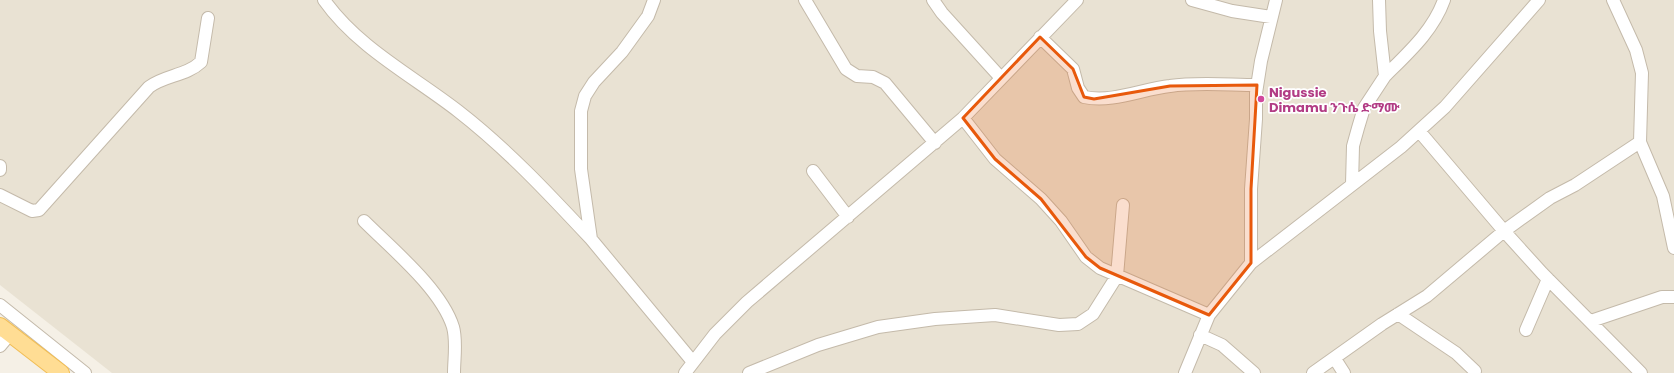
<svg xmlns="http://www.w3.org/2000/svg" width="1674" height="373" viewBox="0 0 1674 373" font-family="Poppins,'Noto Sans Ethiopic',sans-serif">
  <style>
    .residential { fill: #e9e2d3 }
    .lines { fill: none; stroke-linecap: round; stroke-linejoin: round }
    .minor-casing { stroke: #c4baaa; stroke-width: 14 }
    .major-casing { stroke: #f1be57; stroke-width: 18 }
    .minor { stroke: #fff; stroke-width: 12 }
    .major { stroke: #ffdd94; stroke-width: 16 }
    .marked { fill: #e8590c; fill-opacity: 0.2; stroke: #e8590c; stroke-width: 3; stroke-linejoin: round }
    .hotel-dot { fill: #d1479c; stroke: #fff; stroke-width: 1.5 }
    .labels { text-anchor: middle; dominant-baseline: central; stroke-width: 3.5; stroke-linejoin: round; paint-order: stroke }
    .hotel-label { font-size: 13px; font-weight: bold; fill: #b23c85; stroke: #fff; text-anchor: start }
  </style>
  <rect width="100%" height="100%" fill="#f5f0e6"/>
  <!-- residential -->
  <path class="residential" d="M0,0h1674v373h-1562l-112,-88z"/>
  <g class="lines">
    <defs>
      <path id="minor" d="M324,0c34,48 89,76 134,111 49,38 91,83 133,128
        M654,0l-6,16 -26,36 -28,30 -9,14 -4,15v58l10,70 102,123
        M805,0l41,69 11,7 16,1 12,6 50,60
        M933,0l9,13 59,65
        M1192,0l40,11 39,6
        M1613,0l23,50 6,23 -2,69 23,54 11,52
        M1040,37l33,32 5,19 6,9c29,6 58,-8 86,-11 26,-4 60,-1 87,-1
        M1385,76c23,-23 48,-45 59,-76
        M963,118l32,41 46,40 20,22 25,36 14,11 109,47
        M1419,131l85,100 46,-33 25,-13 65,-43
        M0,166v4
        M813,171l35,46
        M1352,184l1,-38 5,-18 6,-20 21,-32 -5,-45 -1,-31
        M0,195l32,16 7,-1 110,-123c16,-12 37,-11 52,-25l7,-44
        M364,221c28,28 77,68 89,106 4,14 1,32 1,46
        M1251,263v-74l5,-70v-26l5,-32 15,-61
        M0,305l85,68
        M1398,314l58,39 19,18
        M1591,321l71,-24h12
        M1526,330l22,-51
        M1200,335l22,10 32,28
        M0,346l10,-12
        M1335,359l9,14
        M685,373l30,-39 32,-32 216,-184 114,-118
        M749,373l69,-28 60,-18 57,-8 60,-4 64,10 19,-1 15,-10 24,-38 6,-71
        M1185,373l24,-58 42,-52 150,-116 44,-40 94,-107
        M1313,373l69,-49 45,-28 77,-65 38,42 99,100"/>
      <path id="major" d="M0,326l61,47"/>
    </defs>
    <!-- minor casing -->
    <use href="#minor" class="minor-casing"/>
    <!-- major casing -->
    <use href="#major" class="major-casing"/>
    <!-- minor -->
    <use href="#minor" class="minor"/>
    <!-- major -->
    <use href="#major" class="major"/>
  </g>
  <!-- marked area -->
  <path class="marked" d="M1040,37l33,32 11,28 10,2 76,-13 87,-1 -6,104v74l-42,52 -109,-47 -14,-11 -45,-58 -46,-40 -32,-41z"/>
  <!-- markers -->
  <circle class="hotel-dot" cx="1261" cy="99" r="4"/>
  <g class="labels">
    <!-- hotel labels -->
    <g class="hotel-label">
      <text x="1269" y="92">Nigussie<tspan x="1269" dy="15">Dimamu ንጉሴ ድማሙ</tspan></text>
    </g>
  </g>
</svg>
